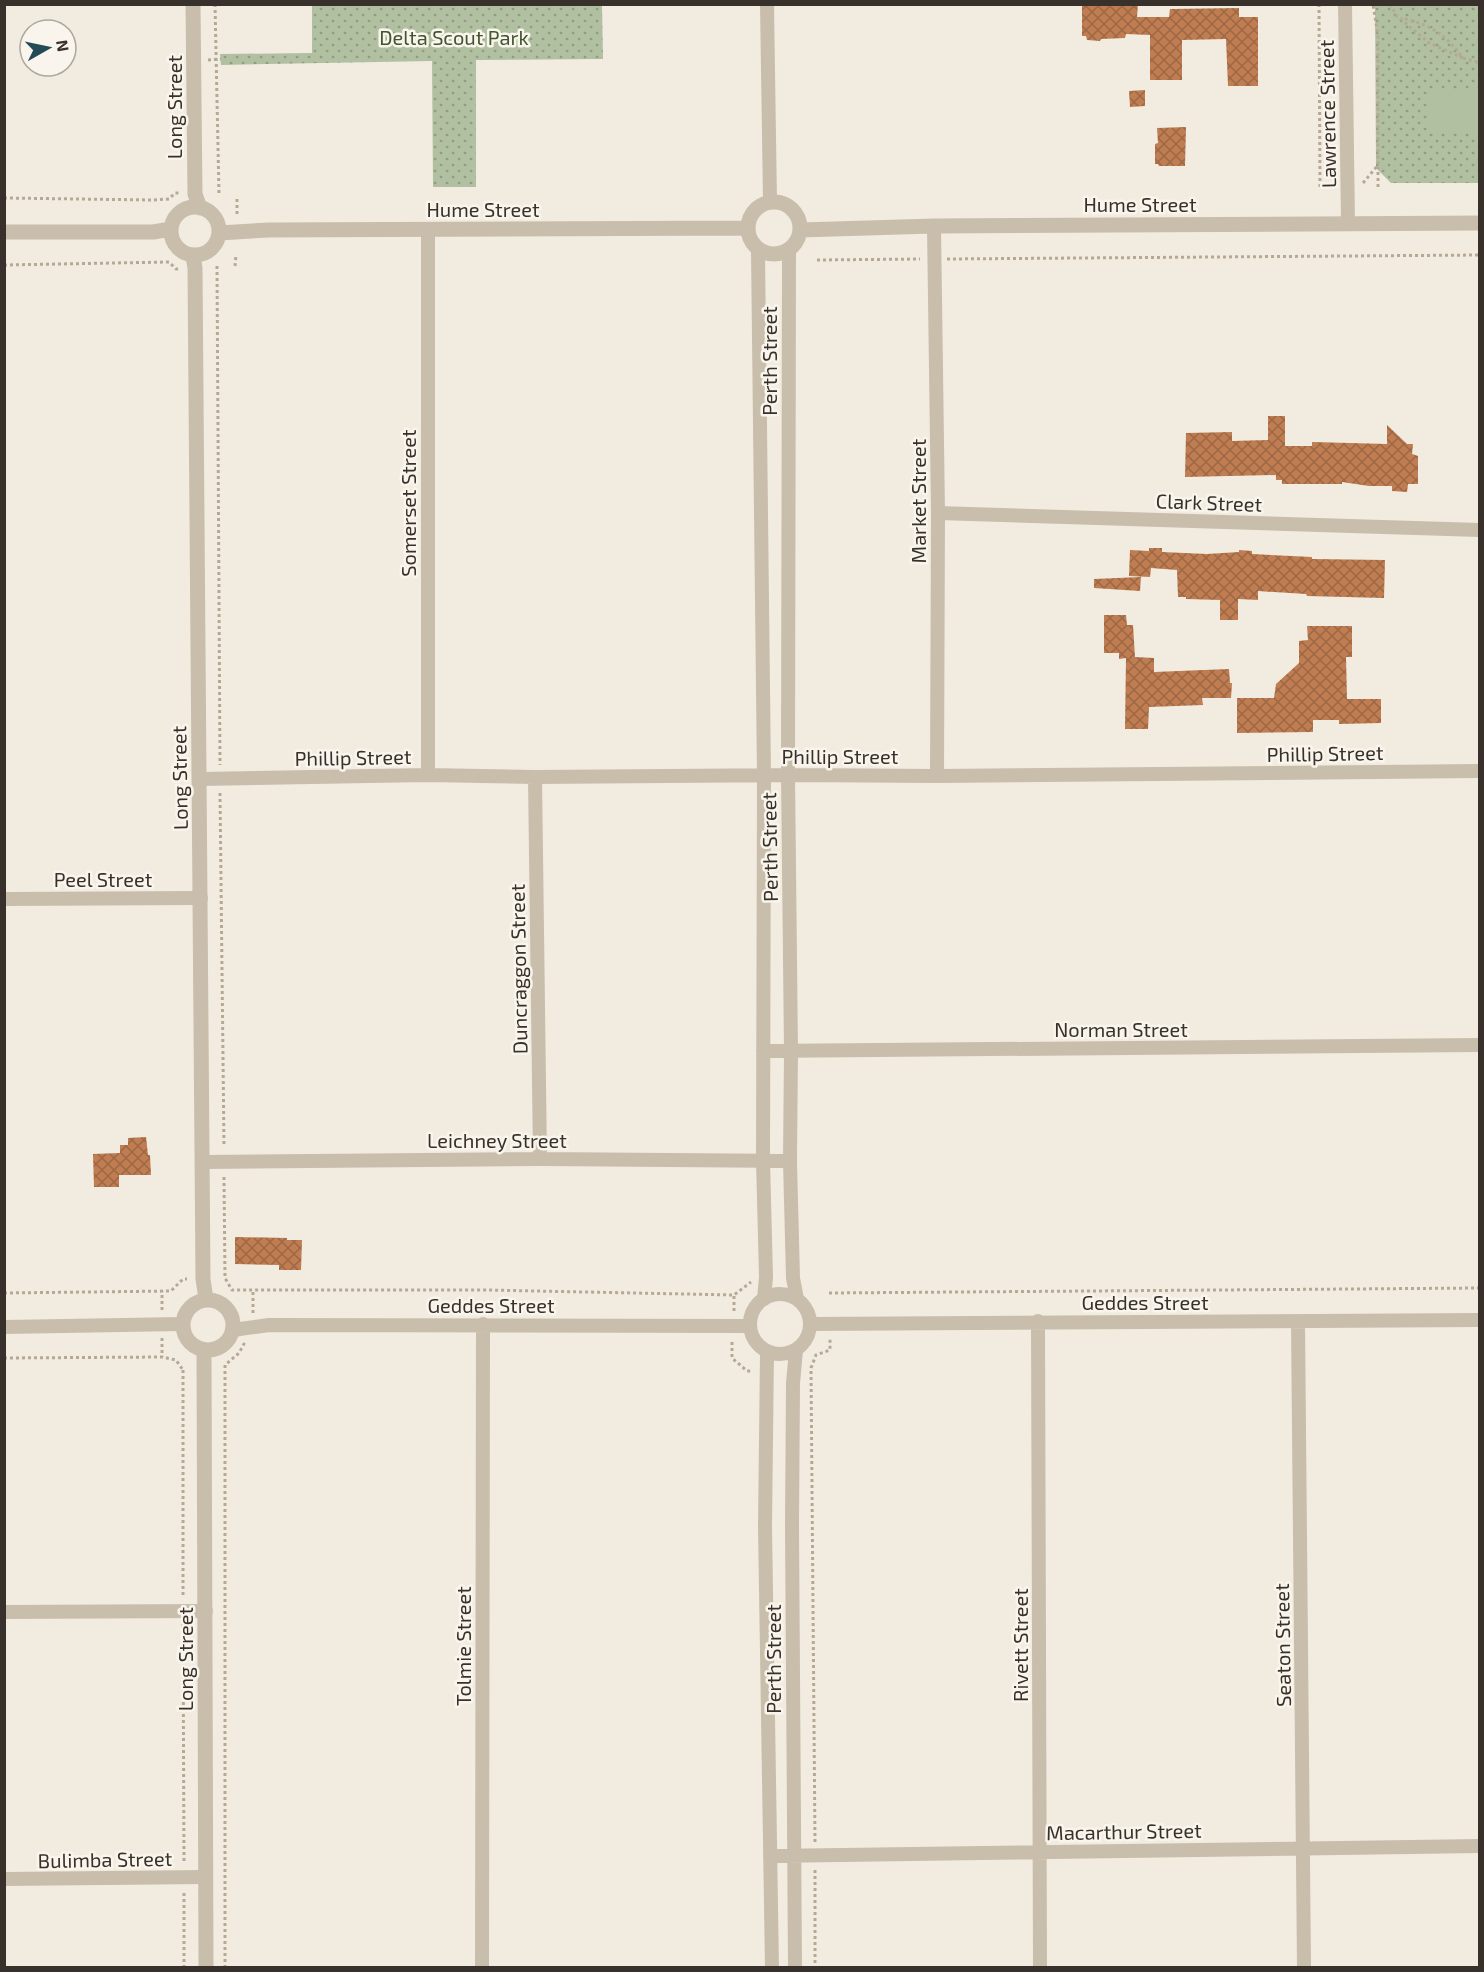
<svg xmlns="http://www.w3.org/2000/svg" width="1484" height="1972" viewBox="0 0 1484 1972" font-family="'Exo 2',sans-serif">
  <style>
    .park { fill: url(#park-dots) }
    .pitch { fill: #b0c0a0 }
    .building { fill: url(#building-cross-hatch) }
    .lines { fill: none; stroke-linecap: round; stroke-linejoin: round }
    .path { stroke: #b5a996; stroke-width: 3; stroke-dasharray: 3 3; stroke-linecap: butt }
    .minor { stroke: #c9beac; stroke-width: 14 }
    .tertiary { stroke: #c9beac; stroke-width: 15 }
    .labels { text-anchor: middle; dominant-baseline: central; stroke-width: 5; stroke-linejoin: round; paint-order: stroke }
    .park-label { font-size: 20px; fill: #415530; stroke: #f9f5ec }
    .street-label { font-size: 20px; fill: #38312b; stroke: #f9f5ec }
  </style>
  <defs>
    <pattern id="park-dots" width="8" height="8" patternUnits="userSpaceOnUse" patternTransform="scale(1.5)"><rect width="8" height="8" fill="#b0c0a0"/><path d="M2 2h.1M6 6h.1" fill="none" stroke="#909d83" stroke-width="1.8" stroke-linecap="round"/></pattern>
    <pattern id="building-cross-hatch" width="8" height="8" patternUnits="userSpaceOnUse" patternTransform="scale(1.5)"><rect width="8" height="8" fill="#bf7d51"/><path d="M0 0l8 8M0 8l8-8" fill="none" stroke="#9c6743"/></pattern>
  </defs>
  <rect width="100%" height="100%" fill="#f2ece0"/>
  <!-- park -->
  <path class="park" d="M312,5h290l1,54 -127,1v127h-43l-1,-126 -211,4 -1,-11 92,-1z
    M1375,5h104v178h-88l-15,-15z"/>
  <!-- pitch -->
  <path class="pitch" d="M1429,89h50v43h-51z"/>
  <!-- building -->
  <path class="building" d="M1138,4l-1,13h32l1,-8 69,-1v9h19v69h-30l-2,-47 -44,1v40h-32v-45l-24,-1 -1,4 -24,1 -1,2 -13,-1 -1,-4h-4v-31z
    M1145,90v16l-15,1 -1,-16z
    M1186,127l-1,39h-26l-1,-2h-3v-20l3,-1 -1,-15z
    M1268,416h17v30h27v-4l75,2v-19l20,19h6l-1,10 6,2v28h-10l-1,8 -15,-1v-5h-23l-27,-4v2h-60v-4h-6v-5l-91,2 1,-44 46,-1v9l36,-1z
    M1149,548h13v4l45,2 32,-2v-2l13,1v3l60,3v2l73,1 -1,38 -77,-2 -1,-2 -48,-3v9l-20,-1v21h-18v-20l-34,-1v-2h-8l-1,-27 -26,-2 -1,9 -21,-1 1,-26 19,1z
    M1141,577l-1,14 -46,-3v-9z
    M1104,615h22l1,10h6l2,32 19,1v14l75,-3 1,14h2l-1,15h-29l1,7 -54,2 -1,22h-23l1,-71 -7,1v-6h-15z
    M1307,626h45v31h-6l1,42h34v24l-42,1v-4h-26v12l-76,1v-35h37l2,-14 23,-21v-22l9,-1z
    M146,1137l2,18h2l1,20h-32v12h-25l-1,-33 27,-1v-8h8v-7z
    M235,1237l52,1v2h15l-1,30h-22v-5l-44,-1z"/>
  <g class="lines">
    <!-- path -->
    <path class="path" d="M215,4l4,191
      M1319,4l1,184
      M1390,4l6,11 33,28 34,15c-19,-25 -32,-33 -62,-40
      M1463,58l17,5
      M208,60l13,-1
      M1363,183l15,-18v-129l-5,-32
      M1378,187v-20
      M4,198l148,2 17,-1 6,-6h5
      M237,214v-17
      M947,259l533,-4
      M817,260l103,-1
      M4,265l165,-3 7,7h3
      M217,266l3,499
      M235,266l1,-11
      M220,793l4,353
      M224,1177l1,101 7,12h254l248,5 17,-13
      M4,1293l167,-2 12,-12h4
      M829,1293l651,-5
      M162,1310v-19
      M734,1311v-16
      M253,1313v-22
      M162,1338v19
      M732,1342v16l15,13h5
      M4,1358l158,-1 14,3 7,10
      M183,1370v227
      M183,1624l1,240
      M815,1842l-4,-474 5,-13 14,-5v-13
      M815,1870v98
      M184,1968v-77
      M225,1968v-603l14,-12 6,-11"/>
    <!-- minor -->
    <path class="minor" d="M767,4l3,198
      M1345,4l3,219
      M934,226l4,287 -1,263
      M428,230v545
      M758,250l6,526 -1,384 3,117 -2,22
      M789,250l-1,525 3,276 -1,110 3,117 4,21
      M938,513l542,17
      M535,777l5,382
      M200,779l228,-4 107,2 253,-2 149,1 543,-5
      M4,899l197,-1
      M763,1051l717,-6
      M203,1162l337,-3 250,2
      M750 1324a30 30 0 1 1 60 0a30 30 0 1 1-60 0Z
      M1038,1321l2,647
      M1298,1322l6,646
      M810,1324l670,-4
      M4,1327l178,-3
      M233,1330l36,-5 480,1
      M767,1352l-2,175 7,441
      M4,1612l202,-1
      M770,1856l710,-10
      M4,1879l202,-2
      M482,1968l1,-644
      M795,1968l-3,-441 1,-144 3,-33"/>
    <!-- tertiary -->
    <path class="tertiary" d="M193,4l2,190 5,14
      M748 228a26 26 0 1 1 52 0a26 26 0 1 1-52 0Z
      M171 231a24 24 0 1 1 48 0a24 24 0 1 1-48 0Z
      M800,230l134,-4 546,-3
      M4,232h149l18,-3
      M219,233l49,-3 480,-2
      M193,256l2,12 8,1011 3,20
      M183 1325a25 25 0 1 1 50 0a25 25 0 1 1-50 0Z
      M204,1350l2,618"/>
  </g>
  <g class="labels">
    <!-- park labels -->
    <g class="park-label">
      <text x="454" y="37">Delta Scout Park</text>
    </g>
    <!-- street labels -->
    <g class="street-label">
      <text transform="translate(174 107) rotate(-90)">Long Street</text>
      <text transform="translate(1327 114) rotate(-91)">Lawrence Street</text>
      <text x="1140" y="204">Hume Street</text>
      <text x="483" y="209">Hume Street</text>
      <text transform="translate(769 361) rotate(-90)">Perth Street</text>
      <text transform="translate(918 501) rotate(-90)">Market Street</text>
      <text transform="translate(1209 502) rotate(2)">Clark Street</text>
      <text transform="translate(408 503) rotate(-90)">Somerset Street</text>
      <text transform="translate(1325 753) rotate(-1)">Phillip Street</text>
      <text x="840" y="756">Phillip Street</text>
      <text transform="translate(353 757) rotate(-1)">Phillip Street</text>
      <text transform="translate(179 778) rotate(-91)">Long Street</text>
      <text transform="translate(769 847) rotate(-91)">Perth Street</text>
      <text x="103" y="879">Peel Street</text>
      <text transform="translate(518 969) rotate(-91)">Duncraggon Street</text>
      <text x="1121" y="1029">Norman Street</text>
      <text x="497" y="1140">Leichney Street</text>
      <text x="1145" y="1302">Geddes Street</text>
      <text x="491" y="1305">Geddes Street</text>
      <text transform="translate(1020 1645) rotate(-90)">Rivett Street</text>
      <text transform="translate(1282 1645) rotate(-91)">Seaton Street</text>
      <text transform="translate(463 1646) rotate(-90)">Tolmie Street</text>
      <text transform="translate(185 1659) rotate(-90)">Long Street</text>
      <text transform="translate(773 1659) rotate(-90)">Perth Street</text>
      <text transform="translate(1124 1831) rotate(-1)">Macarthur Street</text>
      <text transform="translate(105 1859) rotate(-1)">Bulimba Street</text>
    </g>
  </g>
  <!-- border -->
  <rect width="1484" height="1972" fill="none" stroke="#38312b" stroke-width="12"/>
  <!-- north arrow -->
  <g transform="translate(48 48) rotate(81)"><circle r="28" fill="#f9f5ec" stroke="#aca79f" stroke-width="1.5"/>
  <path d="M0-4.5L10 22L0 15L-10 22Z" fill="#224b57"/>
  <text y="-9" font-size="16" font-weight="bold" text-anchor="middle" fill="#38312b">N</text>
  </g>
</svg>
